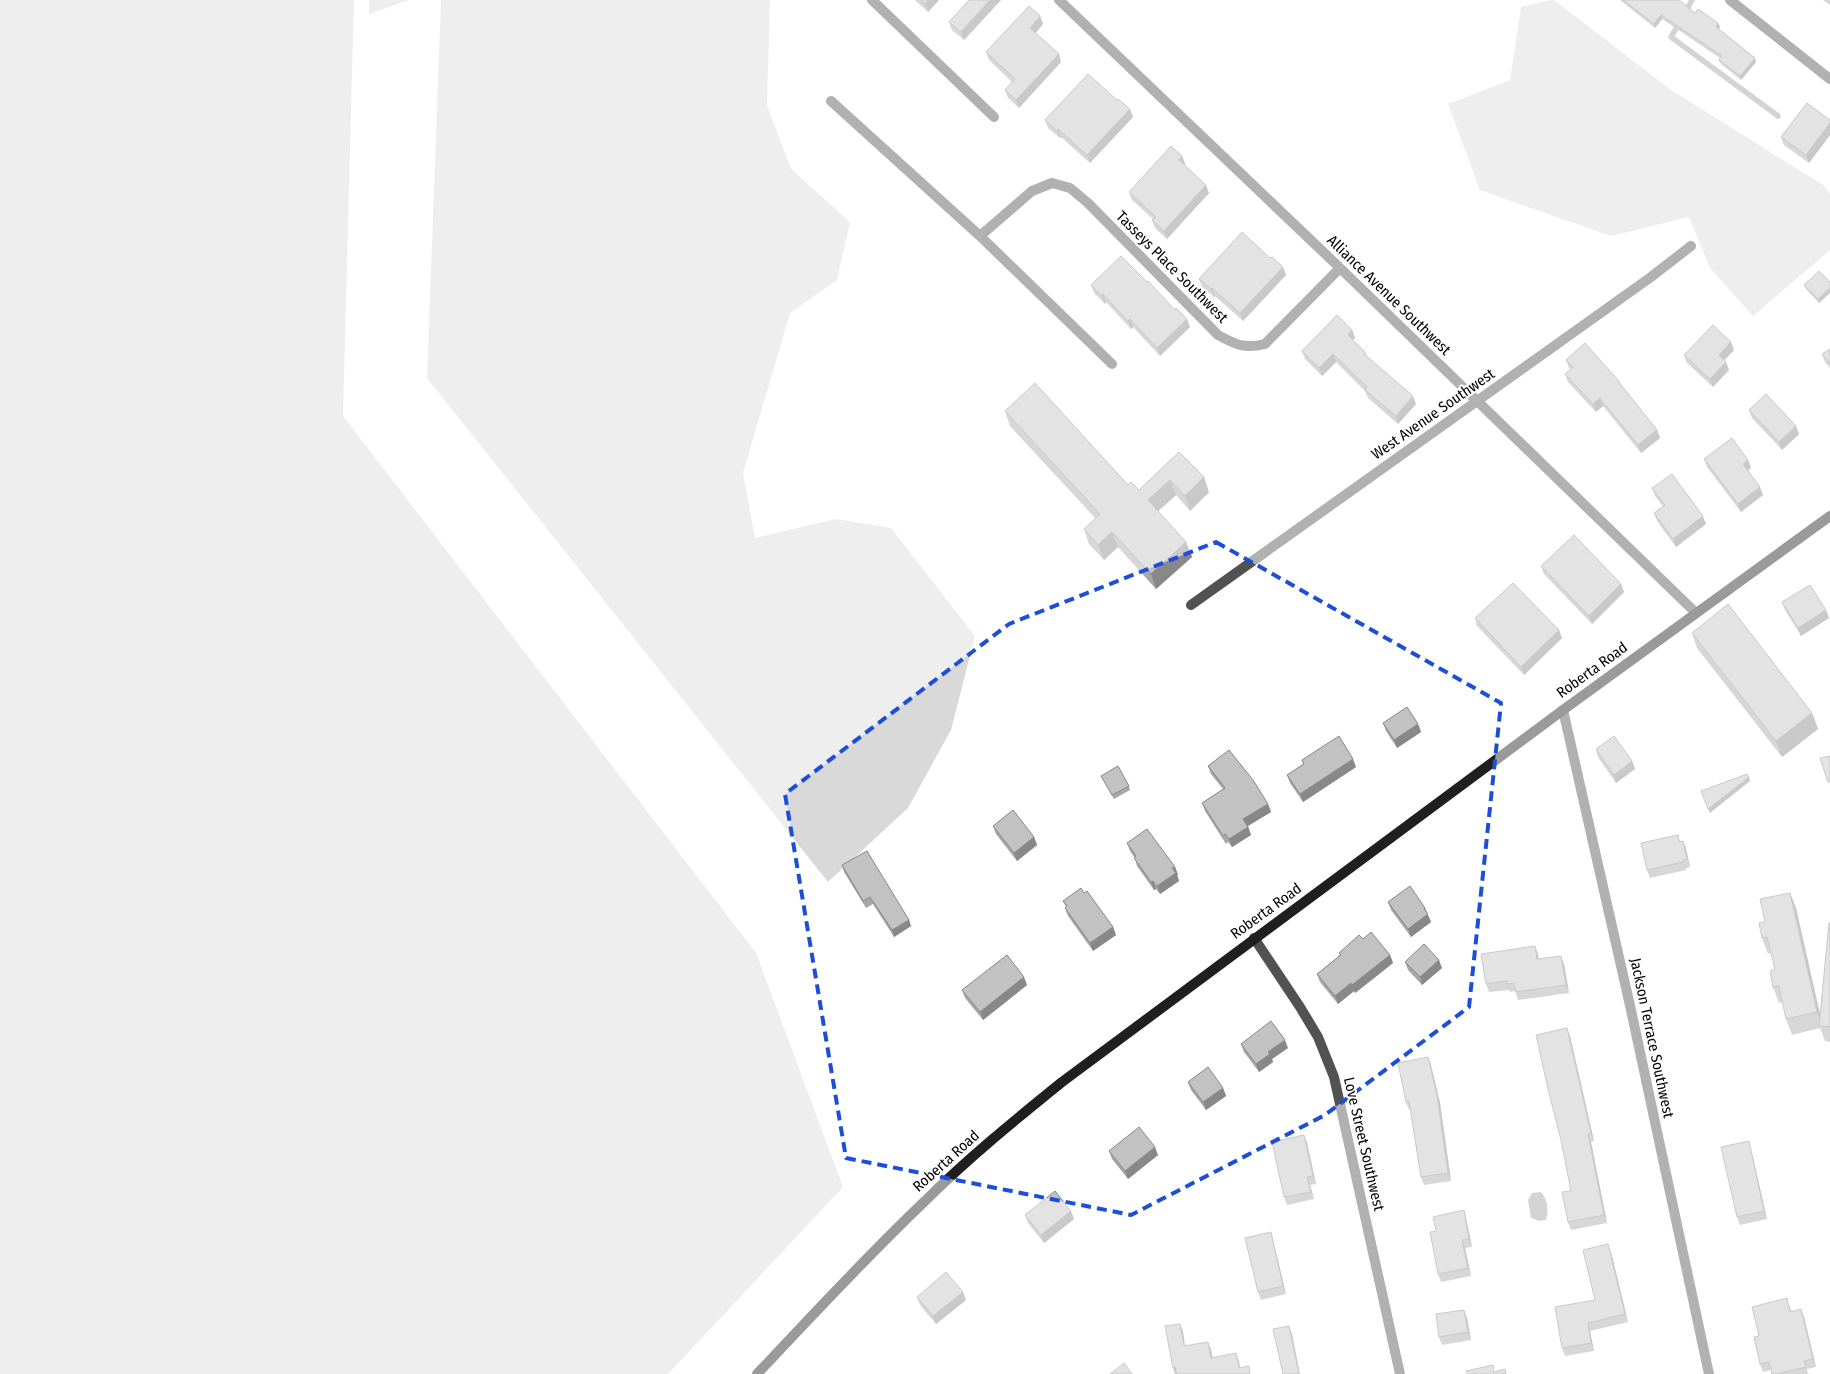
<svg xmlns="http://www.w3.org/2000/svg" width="1830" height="1374" viewBox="0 0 1830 1374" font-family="'Fira Sans Condensed',sans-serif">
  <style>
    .green { fill: #d9d9d9 }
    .water { fill: #a0a0a0 }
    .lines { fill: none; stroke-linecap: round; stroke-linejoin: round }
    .stream { stroke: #a0a0a0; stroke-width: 5.5 }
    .street { stroke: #525252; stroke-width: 10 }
    .secondary { stroke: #1f1f1f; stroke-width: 10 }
    .wall { fill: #a7a7a7 }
    .shaded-wall { fill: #888 }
    .building { fill: #c2c2c2; stroke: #888 }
    .marked { fill: none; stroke: #1d4ed8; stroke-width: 4; stroke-dasharray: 10 6; stroke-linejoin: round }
    .labels { text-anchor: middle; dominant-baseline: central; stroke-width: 4; stroke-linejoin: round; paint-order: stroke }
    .street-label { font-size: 15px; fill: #000; stroke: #fff }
  </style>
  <rect width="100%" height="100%" fill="#fff"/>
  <!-- green -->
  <path class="green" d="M0,0h354l-11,416 413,537 87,234 -175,187h-668z
    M369,0h40l-40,14z
    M441,0h329l-3,106 24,63 59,53 -13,58 -47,33 -47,160 12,65 81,-19 55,9 84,108 -24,94 -43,78 -80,74 -401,-504z
    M1551,0h3l117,90 152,95 7,9v56l-77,66 -43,-48 -21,-51 -78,19 -131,-46 -32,-86 62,-24 11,-73z"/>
  <!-- water -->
  <path class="water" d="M1541,1192c7,8 8,19 5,28l-7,1 -8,-3 -3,-18 4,-7z"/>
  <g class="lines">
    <!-- stream -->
    <path class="stream" d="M1685,13l7,-13
      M1680,22l-9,15 107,79"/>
    <!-- street -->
    <path class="street" d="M872,0l122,117
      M1059,0l281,268 356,345
      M1730,0l100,79
      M831,101l149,135 132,128
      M980,236l52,-45 20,-8 18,5 18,15 130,132c18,10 27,14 47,9l75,-76
      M1191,605l460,-328 40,-31
      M1563,710l68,300 78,364
      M1254,938l46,69 18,30 16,40 66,297"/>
    <!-- secondary -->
    <path class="secondary" d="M757,1374c55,-58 109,-117 167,-172 43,-43 91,-82 138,-120l501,-372 267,-194"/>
  </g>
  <!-- wall -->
  <path class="wall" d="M915,0h24l-11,12z
    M969,0h32l-37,40 -12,-10 -3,-8z
    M1620,0h59l16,13 23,10 2,4 -1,2 36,29 1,4 -15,18 -20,-16 -2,-4 1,-2 -58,-39 -7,9z
    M1823,0h7v5z
    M1040,16l3,8 -8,9 24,21 2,8 -42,46 -11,-10 -3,-8 7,-8 -23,-22 -3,-8z
    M1133,117l-43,46 -29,-26 -1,1 -12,-10 -3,-8z
    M1830,120v15l-21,28 -25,-18 -3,-8z
    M1182,156l3,8 -1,1 25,28 -42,46 -12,-11 -3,-8 1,-1 -21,-19 -3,-8z
    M1270,258l13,9 3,8 -43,46 -28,-25 -1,1 -12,-10 -3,-8z
    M1147,282l28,28 15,17 -30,29 -27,-29 -2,2 -25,-27 -1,2 -11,-11 -3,-8z
    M1830,282v11l-11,10 -13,-14 -2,-4z
    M1352,330l3,8 -2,2 12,12 2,4 49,48 -18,20 -30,-26 -3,-7 -29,-29 -14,14 -17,-17 -3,-8z
    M1830,349v19l-5,-6 -3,-8z
    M1734,350l-10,10 5,10 -16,17 -26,-24 -3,-8z
    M1566,360l53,21 1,3 37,46 3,8 -19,15 -38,-47 -7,6 -28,-30 -3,-8 6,-5 -2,-1z
    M1749,410l50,24 -17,16 -30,-32z
    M1005,411l123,74 11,5 40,-38 30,40 -19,19 -14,-16 -18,16 28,31 6,15 -36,32 -38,-42 -14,13 -15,-16 -5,-15 12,-10 -86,-93z
    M1704,459l44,1 3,8 -3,2 15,25 -22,17 -34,-45z
    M1652,488l54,36 -30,23 -19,-26 -3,-8 9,-7 -8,-10z
    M1541,566l80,18 3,8 -32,32 -48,-50z
    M1782,602l44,8 3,8 -28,18 -16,-26z
    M1475,618l84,12 3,8 -38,37 -47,-49z
    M1692,633l120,80 6,16 -36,28 -85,-109z
    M1383,723l35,1 3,8 -24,16 -11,-17z
    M1596,749l36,12 3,8 -19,14 -18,-26z
    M1302,760l54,7 -53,35 -13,-19 -3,-8 16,-11z
    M1208,766l60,38 3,8 -23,14 3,9 -19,12 -4,-5 -2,2 -21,-33 -3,-8 21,-14 -12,-15z
    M1101,776l28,10 1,4 -16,9z
    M993,826l41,11 3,8 -20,16 -21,-27z
    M1678,835l2,7 3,-1 3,8 4,18 -4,1v2l-36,8 -3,-8z
    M1127,843l48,24 3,8h-1l2,6 -19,13 -4,-5 -2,1 -17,-24 -2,-8 -5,-7z
    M842,865l67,55 2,6 -17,11 -21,-33 -7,4 -22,-36z
    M1790,893l6,15 24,107 10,-92v119l-5,-1 -5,-13 -28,7 -6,-16 -4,-17 -3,1 -6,-16 2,-18 -4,-16 -3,1 -6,-16 3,-16z
    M1063,901l50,26 3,8 -23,16 -25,-35 -3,-8 1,-1z
    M1388,902l39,11 4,9 -20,15 -20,-27z
    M1363,939l27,16 3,8 -38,30 -1,-2 -16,13 -18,-22 -3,-8 23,-19 -1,-2z
    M1535,946l3,13 26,5 5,29 -51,7 -3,-9 -5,1 -1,-2 -20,2 -3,-8z
    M1405,962l37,6 -20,17 -14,-15z
    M1027,985l-44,35 -18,-22 -3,-8z
    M1567,1028l3,8 24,105 -3,1 16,81 -36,7 -3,-8 3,-31z
    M1241,1044l47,4 -16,11 1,3 -14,10 -15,-20z
    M1428,1057l3,8 9,38 11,78 -27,4 -3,-8 -11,-68 -1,1 -3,-8z
    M1188,1082l35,6 3,8 -20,14 -15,-20z
    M1304,1135l3,8 9,41 -6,1 4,14 -27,6 -3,-8z
    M1749,1141l2,8 16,70 -27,6 -3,-8z
    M1109,1151l49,4 -30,24 -16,-20z
    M1464,1210l2,8 6,29 -7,1 6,28 -30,6 -3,-8 -2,-43z
    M1071,1211l3,8 -30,24 -16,-20 -3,-8z
    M1273,1240l13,54 -25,6 -3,-8z
    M1611,1252l17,70 -38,9 4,20 -29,5 -3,-8 33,-48z
    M917,1297l49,3 -30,24 -16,-19z
    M1790,1306l1,5 13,6 12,50 -9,2 1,5h-36l-1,-4 -8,2 -3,-8 -1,-28z
    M1467,1318l4,22 -29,5 -3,-8z"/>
  <!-- shaded-wall -->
  <path class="shaded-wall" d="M929,0h10l-11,12 -3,-8z
    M990,0h11l-37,40 -3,-8z
    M1661,15l1,4 -7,9 -1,-4z
    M1040,16l3,8 -10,12 -3,-8z
    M1718,23l2,4 -3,4 -1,-4z
    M1059,54l2,8 -42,46 -3,-8z
    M1755,58l1,4 -15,18 -1,-4z
    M1130,109l3,8 -43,46 -3,-8z
    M1830,123v12l-21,28 -3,-8z
    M1058,129l3,8 -1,1 -3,-7z
    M1182,156l3,8 -3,4 -3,-8z
    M1206,185l3,8 -42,46 -3,-8z
    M1283,267l3,8 -43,46 -3,-8z
    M1212,288l3,8 -1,1 -3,-8z
    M1830,288v5l-11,10 -1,-4z
    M1103,294l3,8 -1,2 -3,-8z
    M1130,319l3,8 -2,2 -3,-8z
    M1187,319l3,8 -30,29 -3,-8z
    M1352,330l3,8 -5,5 -2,-8z
    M1731,342l3,8 -12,13 -3,-8z
    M1333,354l3,8 -14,14 -3,-8z
    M1726,362l3,8 -16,17 -3,-8z
    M1413,396l3,8 -18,20 -2,-8z
    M1600,398l3,8 -7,6 -3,-8z
    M1796,426l3,8 -17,16 -3,-8z
    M1657,430l3,8 -19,15 -3,-8z
    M1748,460l3,8 -5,4 -3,-8z
    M1204,477l5,15 -19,19 -5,-15z
    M1170,480l6,15 -22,20 -6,-15z
    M1760,487l3,8 -22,17 -3,-8z
    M1703,516l3,8 -30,23 -3,-8z
    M1112,532l6,15 -14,13 -6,-15z
    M1186,542l6,15 -36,32 -5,-15z
    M1621,584l3,8 -32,32 -3,-8z
    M1826,610l3,8 -28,18 -3,-8z
    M1559,630l3,8 -38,37 -3,-8z
    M1812,713l6,16 -36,28 -6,-16z
    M1418,724l3,8 -24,16 -3,-8z
    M1353,759l3,8 -53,35 -3,-8z
    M1632,761l3,8 -19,14 -2,-8z
    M1749,777l1,4 -40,32 -2,-4z
    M1268,804l3,8 -25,15 -3,-8z
    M1248,827l3,8 -19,12 -3,-8z
    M1034,837l3,8 -20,16 -3,-8z
    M1683,841l3,8 4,18 -3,-8z
    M1175,867l3,8h-1l2,6 -19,13 -3,-8z
    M1153,881l3,8 -2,1 -3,-8z
    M1790,893l6,15 27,119 -6,-15z
    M1425,908l6,14 -20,15 -3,-8z
    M909,920l2,6 -17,11 -2,-7z
    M1113,927l3,8 -23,16 -3,-8z
    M1535,946l3,8 2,13 -3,-8z
    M1390,955l3,8 -38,30 -3,-8z
    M1561,956l3,8 5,29 -3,-8z
    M1439,960l3,8 -20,17 -2,-8z
    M1024,977l3,8 -44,35 -3,-8z
    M1351,983l3,8 -16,13 -3,-8z
    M1567,1028l3,8 24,105 -3,-8z
    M1285,1040l3,8 -16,11 1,3 -14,10 -3,-8 12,-12z
    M1428,1057l3,8 9,38 11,78 -3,-8z
    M1223,1088l3,8 -20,14 -3,-8z
    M1588,1134l3,8 16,81 -3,-8z
    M1304,1135l3,8 9,41 -3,-8z
    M1749,1141l2,8 16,70 -3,-8z
    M1155,1147l3,8 -30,24 -3,-8z
    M1307,1177l3,8 4,14 -3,-7z
    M1464,1210l2,8 6,29 -3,-8z
    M1071,1211l3,8 -30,24 -3,-8z
    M1271,1232l2,8 13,54 -3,-8z
    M1462,1240l3,8 6,28 -3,-8z
    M1608,1244l3,8 17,70 -3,-8z
    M963,1292l3,8 -30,24 -3,-8z
    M1801,1309l3,8 12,50 -3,-8z
    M1464,1310l3,8 4,22 -3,-8z
    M1588,1323l2,8 4,20 -3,-8z
    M1180,1324l3,7 3,22 -2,-7z
    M1289,1326l3,8 8,40h-1z
    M1208,1342l3,7 3,16 -3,-7z
    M1236,1353l3,8 2,13 -2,-6z
    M1175,1367l3,7h-3l-2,-6z"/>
  <!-- building -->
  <path class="building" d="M921,0h8l-4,4z
    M969,0h21l-29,32 -12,-10z
    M1623,0h56l16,13 3,-4 20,14 -2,4 39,31 -15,18 -21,-16 3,-4 -61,-41 -7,9z
    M1029,6l11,10 -10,12 29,26 -43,46 -11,-10 10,-11 -29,-27z
    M1088,74l29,26 1,-1 12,10 -43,46 -29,-26 -1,2 -12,-11z
    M1807,103l23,17v3l-24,32 -25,-18z
    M1171,146l11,10 -3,4 27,25 -42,46 -12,-11 4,-3 -27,-25z
    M1242,232l28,26 2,-1 11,10 -43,46 -28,-25 -1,1 -12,-10z
    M1121,256l26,26 1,-1 27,29 1,-2 11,11 -30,29 -27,-29 -2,2 -25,-27 -1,2 -11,-11z
    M1819,271l11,11v6l-12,11 -14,-14z
    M1337,315l15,15 -4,5 17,17 -1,2 49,42 -17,20 -31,-26 2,-3 -34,-33 -14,14 -17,-17z
    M1713,325l18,17 -12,13 7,7 -16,17 -26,-24z
    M1585,343l34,38h-1l39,49 -19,15 -38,-47 -7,6 -28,-30 8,-7 -7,-7z
    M1830,349v15l-8,-10z
    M1035,383l93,102 3,-3 8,8 40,-38 25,25 -19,19 -15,-16 -22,20 38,42 -35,32 -39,-42 -14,13 -14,-16 16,-15 -95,-103z
    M1766,394l30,32 -17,16 -30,-32z
    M1732,438l16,22 -5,4 17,23 -22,17 -34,-45z
    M1672,474l31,42 -30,23 -19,-26 11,-8 -13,-17z
    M1574,535l47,49 -32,32 -48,-50z
    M1513,583l46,47 -38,37 -46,-49z
    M1810,585l16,25 -28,18 -16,-26z
    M1728,604l84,109 -36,28 -84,-108z
    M1407,707l11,17 -24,16 -11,-17z
    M1339,736l14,23 -53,35 -13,-19 17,-11 -2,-4z
    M1614,736l18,25 -18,14 -18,-26z
    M1229,750l24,30 15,24 -25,15 5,8 -19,12 -4,-5 -2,2 -21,-33 23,-15 -17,-22z
    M1830,756v26h-2l-8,-24z
    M1118,766l11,20 -17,9 -11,-19z
    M1747,774l2,3 -41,32 -7,-18z
    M1013,810l21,27 -20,16 -21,-27z
    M1147,829l28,38 -3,1 4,5 -19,13 -4,-5 -2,1 -17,-24 2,-2 -9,-13z
    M1678,835l1,7 4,-1 4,18 -4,1v2l-36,8 -6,-27z
    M867,851l42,69 -17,10 -22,-33 -7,4 -21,-36z
    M1410,886l15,22 -1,1 4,5 -20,15 -20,-27z
    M1081,888l3,5 3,-2 26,36 -23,16 -25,-35 2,-2 -4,-5z
    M1790,893l27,119 -31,7 -7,-33 -6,1 -3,-16 5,-2 -8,-32 -5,1 -3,-15 6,-1 -5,-23z
    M1829,923h1v104l-11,-1z
    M1371,932l19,23 -38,30 -1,-2 -16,13 -18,-22 24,-19 -2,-2 20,-18 4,4z
    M1424,944l15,16 -19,17 -15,-15z
    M1535,946l2,13 24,-3 5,29 -50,7 -2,-9 -7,1v-3l-21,3 -5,-30z
    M1007,955l17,22 -44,35 -18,-22z
    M1271,1021l14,19 -17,12 2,2 -14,10 -15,-20z
    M1567,1028l24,105 -3,1 16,81 -36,7 -6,-30 9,-1 -10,-51 -13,-51 -12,-54z
    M1428,1057l9,38 11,78 -27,4 -12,-76 -3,1 -8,-39z
    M1208,1067l15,21 -20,14 -15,-20z
    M1139,1127l16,20 -30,24 -16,-20z
    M1304,1135l9,41 -6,1 4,15 -27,5 -12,-55z
    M1749,1141l15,70 -27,6 -16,-70z
    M1055,1191l16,20 -30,24 -16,-20z
    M1464,1210l5,29 -7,1 6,28 -30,6 -8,-42 6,-1 -3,-14z
    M1271,1232l12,54 -25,6 -13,-54z
    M1608,1244l17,70 -37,9 3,20 -29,5 -7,-41 40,-7 -12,-50z
    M946,1272l17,20 -30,24 -16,-19z
    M1787,1298l3,14 11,-3 12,50 -9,2 2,6 -30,7h-4l-3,-12 -9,2 -6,-27 5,-1 -7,-29z
    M1464,1310l4,22 -29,5 -3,-23z
    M1180,1324l4,22 24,-4 3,16 25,-5 3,15 10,-2 1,8h-73l-2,-7 -2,1 -8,-42z
    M1289,1326l10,48h-16l-10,-45z
    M1124,1363l8,11h-22z
    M1493,1365l1,7 11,-3 1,5h-39l-1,-3z"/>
  <!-- marked area -->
  <path d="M0 0H1830V1374H0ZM1216,542l285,161 -32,304 -144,108 -194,100 -285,-57 -61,-364 224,-170z" fill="#fff" fill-opacity=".55" fill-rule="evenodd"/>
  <path class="marked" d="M1216,542l285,161 -32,304 -144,108 -194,100 -285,-57 -61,-364 224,-170z"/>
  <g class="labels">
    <!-- street labels -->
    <g class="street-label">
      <text transform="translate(1172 267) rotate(45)">Tasseys Place Southwest</text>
      <text transform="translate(1389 295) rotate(44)">Alliance Avenue Southwest</text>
      <text transform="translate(1433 414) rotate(-35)">West Avenue Southwest</text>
      <text transform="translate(1592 670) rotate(-36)">Roberta Road</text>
      <text transform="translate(1266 911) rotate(-36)">Roberta Road</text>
      <text transform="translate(1652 1038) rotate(78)">Jackson Terrace Southwest</text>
      <text transform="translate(1364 1144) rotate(77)">Love Street Southwest</text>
      <text transform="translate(946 1161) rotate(-42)">Roberta Road</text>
    </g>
  </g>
</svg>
